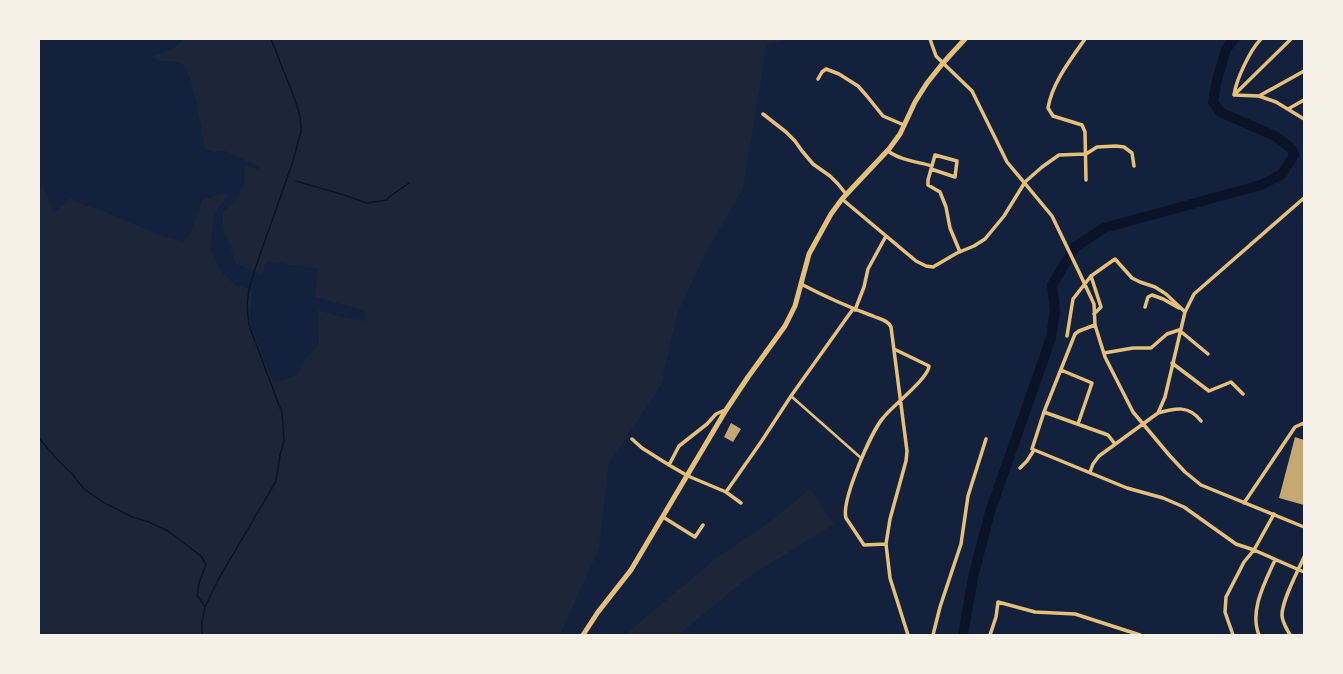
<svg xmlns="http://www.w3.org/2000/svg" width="1343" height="674" viewBox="0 0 1343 674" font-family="'Alegreya Sans',sans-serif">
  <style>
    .green { fill: #1d2539 }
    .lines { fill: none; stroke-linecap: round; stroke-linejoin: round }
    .stream { stroke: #0b132b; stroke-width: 1.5 }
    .river { stroke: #0b132b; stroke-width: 10 }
    .building { fill: #c6a872 }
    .pedestrian { stroke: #e5c07b; stroke-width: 2.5 }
    .minor { stroke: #e5c07b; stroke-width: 3.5 }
    .secondary { stroke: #e5c07b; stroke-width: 5 }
  </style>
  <rect width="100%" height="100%" fill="#14213d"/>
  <!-- green -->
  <path class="green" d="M185,39h607l-25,5 -24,144 -38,66 -28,60 -16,71 -52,78 -10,85 -39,87h-521v-446l4,-3 11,27 17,-15 7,5 23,7 60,26 22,5 7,-6 12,-35 20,-6 6,1 -10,13 -4,8 -4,34 13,24 14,12 15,3 -2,35 24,59 24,-8 5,-14 16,-17 -1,-34 19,6 27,5 2,-10 -51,-14 3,-28 -51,-8 -6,13 -25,-10 -13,-38v-14l11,-9 11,-21 -1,-9 1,-7 11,3 1,2 2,-1v-3l-34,-16 -12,1 -8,-3c-3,-15 -12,-80 -24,-86 -9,-4 -19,1 -30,-6l24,-10z
    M810,489l24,35 -84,52 -72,59h-53l90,-76 55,-37z"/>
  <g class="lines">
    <!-- stream -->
    <path class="stream" d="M296,181l48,14 23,8 20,-3 2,-3 20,-14
      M39,438l15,18 18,18 12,15 19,13 29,15 17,5 19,9 33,25 5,8 -7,19 -2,12 8,12
      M202,635v-13l3,-15 13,-27 58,-99 4,-26 4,-15 -2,-27 -33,-88 -2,-19 2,-16 6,-21 37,-105 9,-33 -1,-15 -6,-19 -23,-58"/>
    <!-- river -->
    <path class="river" d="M963,635l10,-58 17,-65 61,-174 4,-28 -3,-25 23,-38 29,-19 157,-43 21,-11 12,-19 -2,-6 -17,-13 -55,-24 -7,-10 3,-18 10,-35 8,-10"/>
  </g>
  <!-- building -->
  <path class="building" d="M731,423l10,6 -8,13 -9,-5z
    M1295,437l9,3v65l-25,-7z"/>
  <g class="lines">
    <!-- pedestrian -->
    <path class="pedestrian" d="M791,396l70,62"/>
    <!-- minor -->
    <path class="minor" d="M930,39l6,17 7,7 29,28 35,71 45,54 28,58 14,30 1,21 10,32 28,55 37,44 15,16 16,13 103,42
      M1085,39c-14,20 -33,44 -37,69l5,8 29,9 3,7 1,48
      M818,79l4,-7 4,-3 13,5 19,12 8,9 17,21 21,9
      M1234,95l57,-56
      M1234,95l25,1 17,6 28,17
      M1234,95c2,-15 16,-45 27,-56
      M1259,96l45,-25
      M1288,109l16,-9
      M763,114l23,18 9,9 7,10 11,13 17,12 8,8 8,10
      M888,151c12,9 30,11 44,15
      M931,169l24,8 2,-16 -22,-6 -7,25v5l12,7 6,15 4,21 10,24
      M842,199l74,62 10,5 7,1 24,-14 17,-7 11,-7 19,-23 21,-34 17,-15 17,-12 27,-1 11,-7 19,-1 8,1 8,6 2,13
      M801,284c23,12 47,23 72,32 6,3 15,4 18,11l16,124 -1,10 -16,58 -4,25 4,34 18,57
      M1145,307l3,-10 4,-2 11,4 16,9
      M855,310l9,-23 4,-18 18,-33
      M1094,314l7,-7 -10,-31 24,-17 17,19 8,4 15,5 11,7 19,18
      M1095,325l-16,6 -4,3 -31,78 -12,37 95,39 36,10 21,9 52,37 18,6 50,22
      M1067,336l6,-37 18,-23
      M1104,353l29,-5h18l16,-14 12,-4 29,24
      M1172,363l37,28 22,-9 12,12
      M1061,370l31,13 -14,41
      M1044,412l64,23 7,9
      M1158,413c18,-5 31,-8 43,8
      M632,439l10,9 27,17 19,11 38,16 15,11
      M669,465l10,-19 28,-22 9,-10 9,-4
      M1020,468l7,-7 7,-11
      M1090,472l3,-8 6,-8 59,-43 7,-16 20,-85 9,-18 110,-96
      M726,492l35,-50 30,-46 62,-87
      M1244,503l51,-76 9,-4
      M663,517l32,20 8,-12
      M886,544l-22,1 -18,-27c-5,-17 25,-86 37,-100 8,-11 46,-40 46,-52l-35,-17
      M933,635l7,-28 21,-63 7,-48 18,-57
      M990,635l6,-18 2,-15 37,10 40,2 65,21
      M1233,635l-8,-23 1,-15 18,-35 10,-12 20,-36
      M1259,635c-10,-24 6,-53 16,-75
      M1290,635c-3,-6 -8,-13 -8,-20 0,-15 16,-44 22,-58"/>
    <!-- secondary -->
    <path class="secondary" d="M583,635l15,-23 33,-42 95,-160 22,-33 37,-51 10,-20 14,-52 22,-40 11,-15 47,-50 11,-15 15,-32 12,-19 16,-20 22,-24"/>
  </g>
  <!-- border -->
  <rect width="1343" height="674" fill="none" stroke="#f6f1e7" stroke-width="80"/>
</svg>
